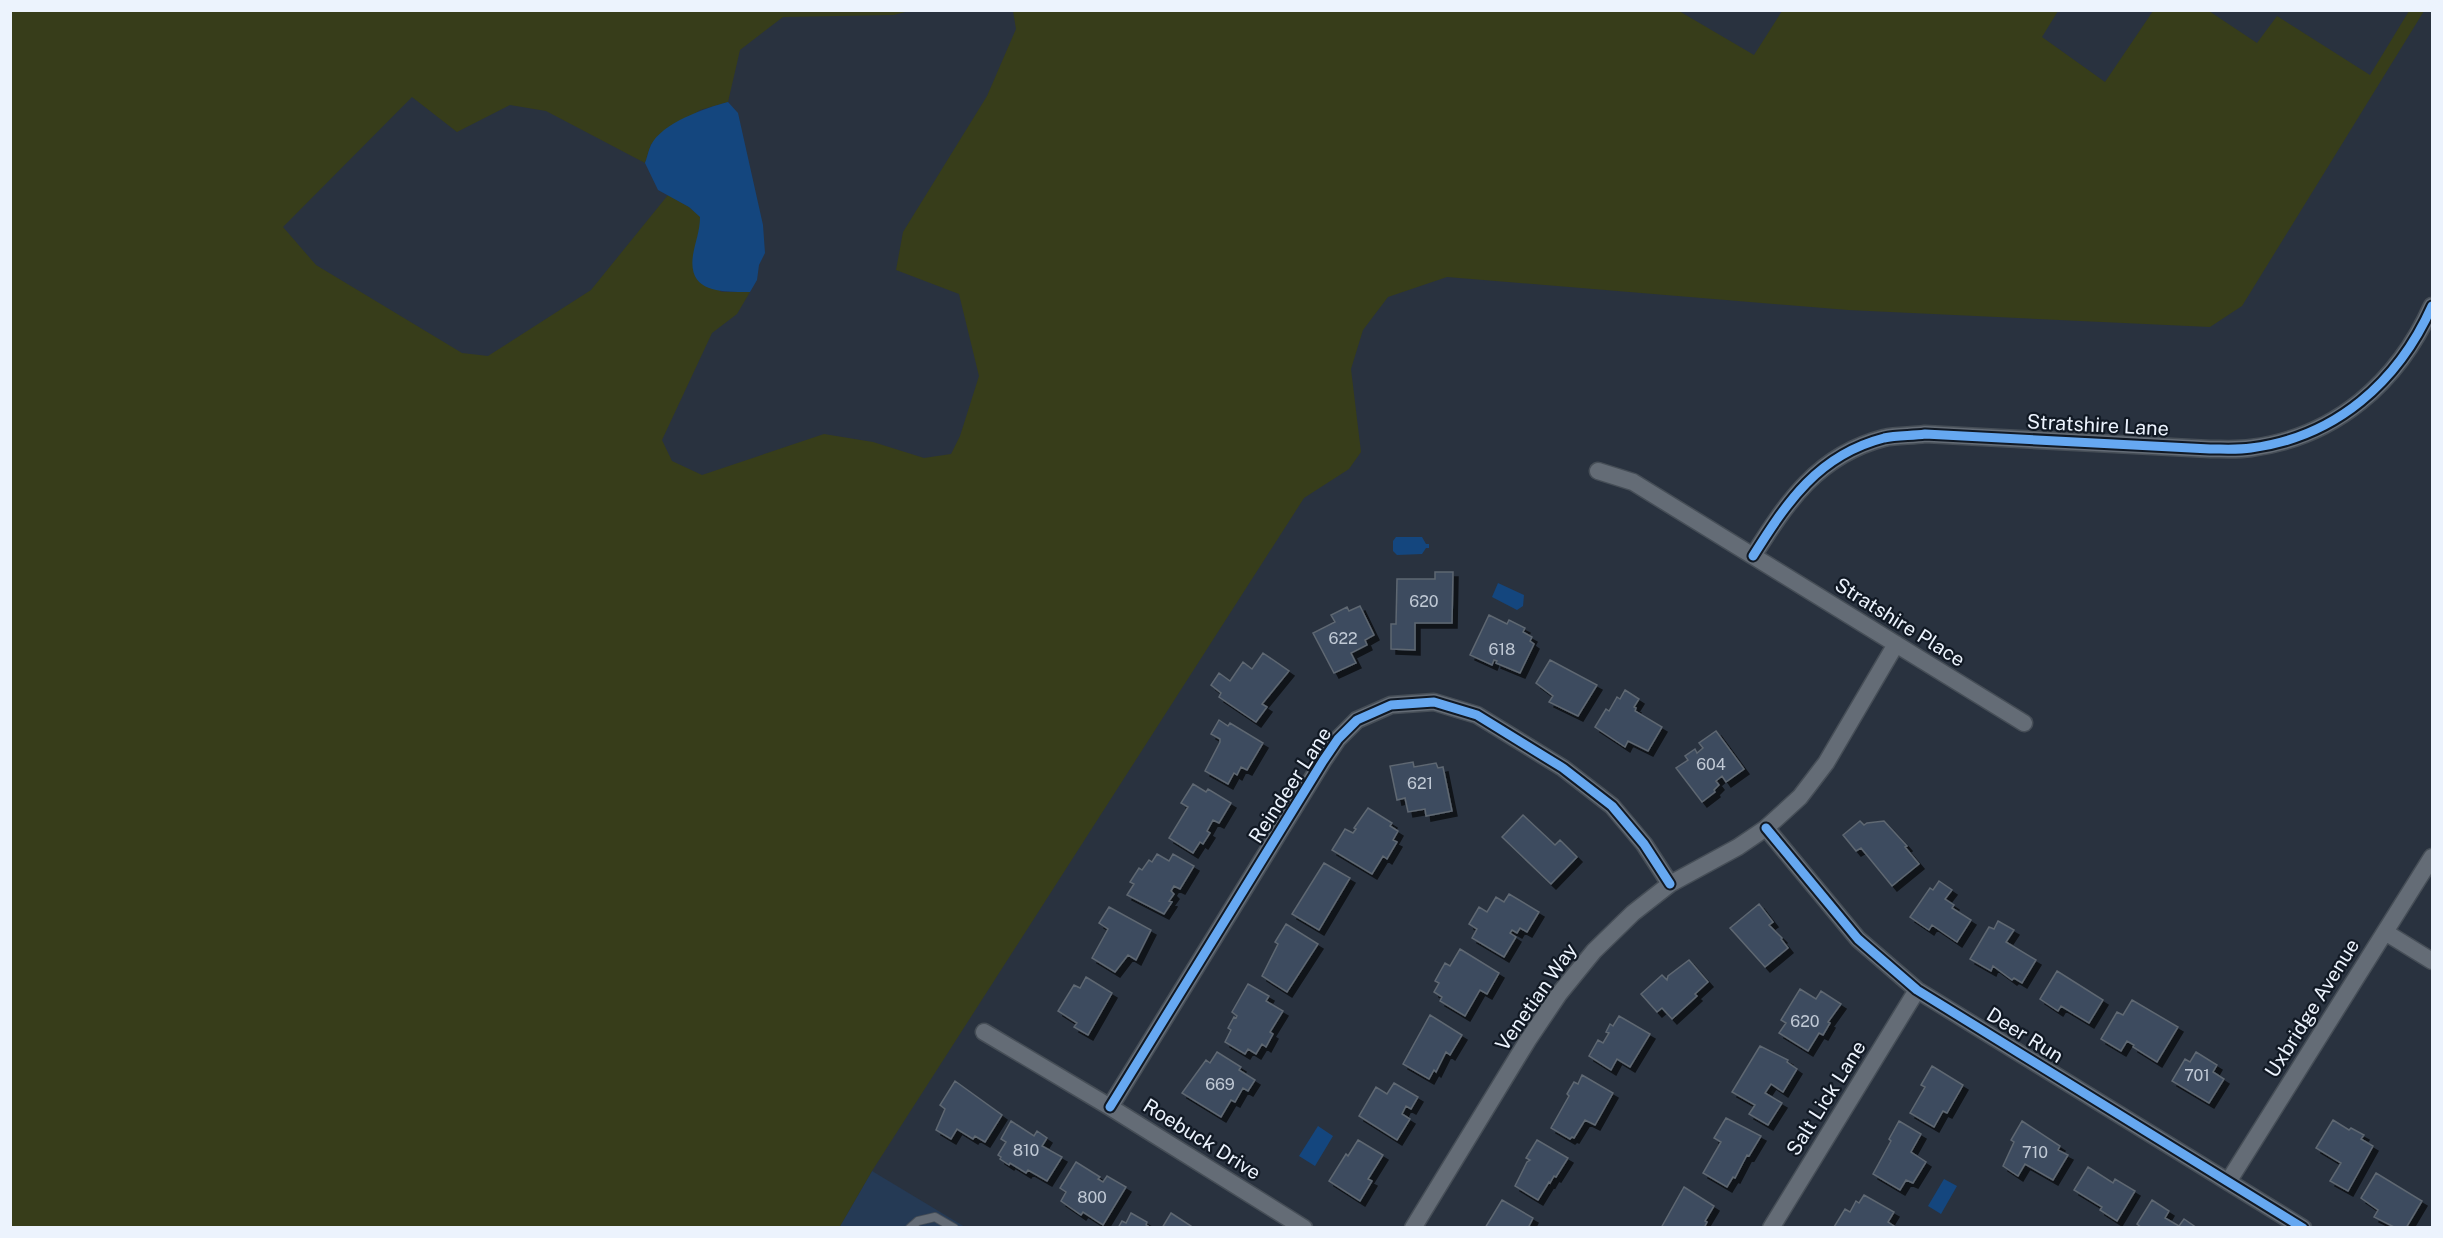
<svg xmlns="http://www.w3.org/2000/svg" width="2443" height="1238" viewBox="0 0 2443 1238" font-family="'Public Sans',sans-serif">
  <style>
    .built { fill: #253a55 }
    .green { fill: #373d1a }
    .water { fill: #14467e }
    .building { fill: #3e4c5e; stroke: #5e6772; stroke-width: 1.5; filter: url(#shadow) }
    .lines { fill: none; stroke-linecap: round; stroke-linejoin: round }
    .service-casing { stroke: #464e57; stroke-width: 10 }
    .minor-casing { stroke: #464e57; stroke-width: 19 }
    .service { stroke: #646c76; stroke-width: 8 }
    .minor { stroke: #646c76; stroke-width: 16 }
    .cycleway-casing { stroke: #111924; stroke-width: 13 }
    .cycleway { stroke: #66a8f1; stroke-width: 9 }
    .labels { text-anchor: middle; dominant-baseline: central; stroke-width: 4.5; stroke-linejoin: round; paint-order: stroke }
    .number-label { font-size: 16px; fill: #c0c9d5 }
    .street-label { font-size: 20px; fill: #ecf3fd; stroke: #111924 }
  </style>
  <defs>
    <filter id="shadow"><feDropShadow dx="5" dy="5" stdDeviation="0" flood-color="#0009"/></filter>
  </defs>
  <rect width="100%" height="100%" fill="#29323f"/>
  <!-- built -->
  <path class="built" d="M872,1171l93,56 -126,1z"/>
  <!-- green -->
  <path class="green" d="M10,11h899l-15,4 -111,2 -43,33 -12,52 -28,8 -49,34 -6,19 -99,-52 -36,-6 -53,27 -45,-35 -129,130 33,38 146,88 26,3 103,-66 77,-95 21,12 12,10 -1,17 -7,22 28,36h29l-13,22 -25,19 -50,107 10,21 30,14 122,-41 49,8 51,16 27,-4 9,-18 19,-60 -20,-82 -63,-24 7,-38 84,-136 29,-67 -3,-18h666l75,44 28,-44h276l-16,26 63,45 48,-71h56l48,32 20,-27 93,59 39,-64h15l-182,295 -32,21 -362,-17 -401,-33 -59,20 -25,33 -12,39 10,83 -12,17 -45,29 -432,673 -33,57 -828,-1z"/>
  <!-- water -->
  <path class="water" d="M728,102l10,11 25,112 2,28 -6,12 -2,15 -7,12c-27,0 -63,2 -57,-37 2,-13 7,-24 7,-38l-11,-10 -31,-17 -13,-27c2,-5 3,-12 6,-18 11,-22 54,-37 77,-43z
    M1396,537h26l4,7h3v4h-3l-4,6 -25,1 -4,-4v-10z
    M1498,583l26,12 -1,11 -6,4 -25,-13z
    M1318,1126l15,10 -18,30 -16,-10z
    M1944,1179l13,7 -16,28 -13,-8z"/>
  <!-- building -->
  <path class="building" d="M1435,572h18l-1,51h-37v27l-24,-1v-25h5l1,-45h38z
    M1360,606l14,29 -9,5 2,5 -16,8 5,10 -22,10 -21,-40 22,-11 -4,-7 16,-8 2,4z
    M1489,615l18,9 2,-4 16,8 -2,4 9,5 -2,4 4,3 -14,29 -24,-10 1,-2 -3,-1 -2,5 -22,-10z
    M1263,653l26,18 -27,33 5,3 -11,15 -37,-25 2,-4 -10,-8 8,-12 11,8 13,-19 9,7z
    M1550,660l47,25 -19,31 -29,-14 4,-6 -17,-13z
    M1625,690l14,9 -5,8 2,1 -1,3 27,16 -14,24 -20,-10 -3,6 -30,-20 11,-18 3,2 8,-14 3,2z
    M1219,720l9,6 2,-3 33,20 -16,27 -6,-3 -4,8 -3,-2 -6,11 -23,-13 15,-29v-3l-9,-5z
    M1716,731l28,38 -18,13 -4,-6 -6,5 3,4 -5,5 1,2 -13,10 -26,-34 12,-8 -3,-4 10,-7 2,4 6,-5 -4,-5z
    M1413,762l1,5 22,-4 2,5 5,-1 9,44 -26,5 -1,-7 -17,3 -3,-14 -8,2 -7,-34z
    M1193,784l13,8 2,-3 23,14 -12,20 -6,-3 -6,11 3,2 -7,11 -3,-2 -7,11 -24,-15 19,-31 -7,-4z
    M1368,808l24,15 -2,3 8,5 -5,9 4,2 -10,17 -4,-3 -11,18 -40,-24 13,-21 8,4 3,-4 -2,-1z
    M1523,815l32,30 5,-5 17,17 -26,27 -49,-47z
    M1860,821l4,4 3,-2 17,-2 23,25 -2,1 14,17 -27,22 -31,-38 -5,3 -13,-16z
    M1157,854l12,7 4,-7 21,12 -14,23 -6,-3 -3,5 3,3 -5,7 3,1 -8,12 -37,-19 7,-11 -4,-2 9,-14 3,2 7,-10 3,2z
    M1324,863l26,15 -31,52 -27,-16z
    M1939,881l13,9 -7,9 9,6 -2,3 19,12 -14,22 -25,-17 -3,5 -19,-13 20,-29 3,2z
    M1509,894l30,18 -12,20 -7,-4 -3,5 -5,-3 -2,3 6,4 -12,20 -32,-19 5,-9 -8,-5 10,-17 8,5 9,-15 8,5z
    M1759,904l14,18 -4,3 13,13 -1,1 7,9 -23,19 -35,-39z
    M1109,907l42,23 -15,30 -8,-5 -13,17 -23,-14 16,-29 -9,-6z
    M1998,921l16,9 -8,12 30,18 -14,23 -8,-5 -2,2 -19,-14 -2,5 -21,-12 19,-32 5,2z
    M1286,924l32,20 -31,48 -25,-16 16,-32 -3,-2z
    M1460,949l39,24 -12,21 -7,-4 -15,26 -25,-15 2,-4 -8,-5 5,-9 -4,-2 10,-18 5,3z
    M1689,960l19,22 -13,12 2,2 -25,23 -10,-11 -5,4 -16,-18 21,-19 5,5 1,-4z
    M2057,971l46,29 -14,23 -28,-17 -3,5 -18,-12z
    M1086,977l26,16 -24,42 -14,-8 3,-4 -19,-12 16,-26 6,3z
    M1248,984l21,12 -3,5 17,10 -13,21 3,2 -7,13 -4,-3 -6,10 -8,-5 -3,5 -20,-12 6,-12 -3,-2 6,-11 2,1 1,-2 -5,-4z
    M1800,989l16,10 5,-8 20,13 -13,18 2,1 -7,12 -4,-2 -11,18 -29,-18 7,-10 -5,-3z
    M2132,1000l46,27 -21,35 -24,-15 1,-2 -7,-4 -6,10 -20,-12 16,-27 6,3z
    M1430,1015l32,20 -12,20 -4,-3 -10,20 -2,-2 -5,9 -26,-15z
    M1619,1016l31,18 -20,33 -13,-8 -6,11 -22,-14 9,-16 5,3 6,-10 -3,-1 4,-8 3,2z
    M1760,1046l28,14 -1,2 10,7 -14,23 -12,-8 -6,9 17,10 -14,22 -19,-11 6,-9 -23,-13z
    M1217,1052l24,15 -2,3 16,10 -7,11 -5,-3 -8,14 -4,-2 -10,17 -39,-24 24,-33 4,3z
    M2196,1052l21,13 -4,7 11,7 -15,24 -37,-22 13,-22 5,3z
    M1932,1066l31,19 -16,28 -4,-2 -9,16 -24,-14 15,-26 -4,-2z
    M1582,1075l31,18 -18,32 -10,-5 -11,18 -2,-1 -2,2 -19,-11 18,-32 -2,-2 7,-12 4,2z
    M955,1081l47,34 -17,27 -10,-6 -2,3 -16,-10 -6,10 -15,-9 9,-21 -5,-4z
    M1394,1083l24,14 -7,12 -5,-3 -4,8 8,5 -13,21 -38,-24 17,-29 11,7z
    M1726,1118l35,18 -12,20 -2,-1 -12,23 -2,-1 -6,10 -24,-14 18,-31 -7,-4z
    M2333,1120l16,10 2,-2 13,7 -3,4 12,7 -25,45 -18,-10 11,-18 -25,-15z
    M1011,1121l23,15 3,-5 10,7 -5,8 20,11 -15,24 -19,-11 -2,3 -16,-10 -1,2 -9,-6 1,-2 -3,-2 8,-13 -5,-3z
    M1899,1121l22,13 -10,18 15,10 -13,21 -7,-3 -6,10 -27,-16 18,-33 -2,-2z
    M2022,1121l38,25 -2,4 10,5 -15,25 -28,-16 -7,12 -15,-10 11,-24 -3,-2z
    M1358,1140l25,15 -15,24 4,2 -12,20 -31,-20 17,-27 2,2z
    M1537,1140l31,18 -12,19 -2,-1 -4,7 -1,-1 -11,18 -23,-14 12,-24 3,-2 -4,-2z
    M1076,1162l24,15 -2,2 5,3 4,-6 19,11 -23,38 -20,-13 -2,3 -20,-14 5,-9 -6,-4z
    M2088,1167l25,16 2,-4 20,12 -18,30 -17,-11 2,-3 -28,-17z
    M2376,1173l46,28 -16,27h-10l-22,-11 4,-7 -17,-12z
    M1684,1187l30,19 -9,15 2,1 -3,6h-43z
    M1864,1195l30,17 -6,10 9,6 -63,-1 11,-18 5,3 6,-11 3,2z
    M1502,1200l31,18 -5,10h-43z
    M2152,1200l17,11 -4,7 14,8 5,-7 13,9h-55l-5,-4z
    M1131,1213l16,9 -1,3 5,3h-33l4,-7 4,2z
    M1171,1213l20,13 -1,2h-28z"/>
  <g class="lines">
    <defs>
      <path id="service" d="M910,1228l8,-7 17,-4 19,11"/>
      <path id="minor" d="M1598,471l35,11 391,241
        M1753,556c34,-54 65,-101 131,-118 13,-3 28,-2 41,-4l285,15c13,0 28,1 41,-1 85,-11 147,-66 181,-142
        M1766,828l92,111 59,51 386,238
        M2385,932l47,29
        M984,1032l126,75 194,121
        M1110,1107l213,-346 15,-22 19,-19 34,-15 43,-3 43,13 86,53 49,38 32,38 26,40
        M2228,1182l204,-325
        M1413,1228l115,-188 31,-46 35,-43 39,-38 37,-29 68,-37 28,-19 34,-31 26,-34 70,-119
        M1771,1228l146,-238"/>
    </defs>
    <!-- service casing -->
    <use href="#service" class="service-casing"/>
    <!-- minor casing -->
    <use href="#minor" class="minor-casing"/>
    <!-- service -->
    <use href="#service" class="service"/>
    <!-- minor -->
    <use href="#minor" class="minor"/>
    <defs>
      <path id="cycleway" d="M1753,556c34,-54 65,-101 131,-118 13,-3 28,-2 41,-4l285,15c13,0 28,1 41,-1 85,-11 147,-66 181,-142
        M1766,828l92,111 59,51 386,238
        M1110,1107l213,-346 15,-22 19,-19 34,-15 43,-3 43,13 86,53 49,38 32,38 26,40"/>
    </defs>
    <!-- cycleway casing -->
    <use href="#cycleway" class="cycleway-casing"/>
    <!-- cycleway -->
    <use href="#cycleway" class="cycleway"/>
  </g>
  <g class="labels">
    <!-- number labels -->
    <g class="number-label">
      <text x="1424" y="601">620</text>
      <text x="1343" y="638">622</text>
      <text x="1502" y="649">618</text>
      <text x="1711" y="764">604</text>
      <text x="1420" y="783">621</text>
      <text x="1805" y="1021">620</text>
      <text x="2197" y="1075">701</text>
      <text x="1220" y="1084">669</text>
      <text x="1026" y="1150">810</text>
      <text x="2035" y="1152">710</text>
      <text x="1092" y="1197">800</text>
    </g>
    <!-- street labels -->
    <g class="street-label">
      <text transform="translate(2098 425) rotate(3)">Stratshire Lane</text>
      <text transform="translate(1900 622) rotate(32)">Stratshire Place</text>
      <text transform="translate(1290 785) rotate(-57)">Reindeer Lane</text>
      <text transform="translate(1536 997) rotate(-55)">Venetian Way</text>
      <text transform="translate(2312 1008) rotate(-58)">Uxbridge Avenue</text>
      <text transform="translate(2025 1035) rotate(32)">Deer Run</text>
      <text transform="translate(1826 1098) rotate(-58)">Salt Lick Lane</text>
      <text transform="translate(1202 1139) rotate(32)">Roebuck Drive</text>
    </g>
  </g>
  <!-- border -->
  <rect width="2443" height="1238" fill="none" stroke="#ecf3fd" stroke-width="24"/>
</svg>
